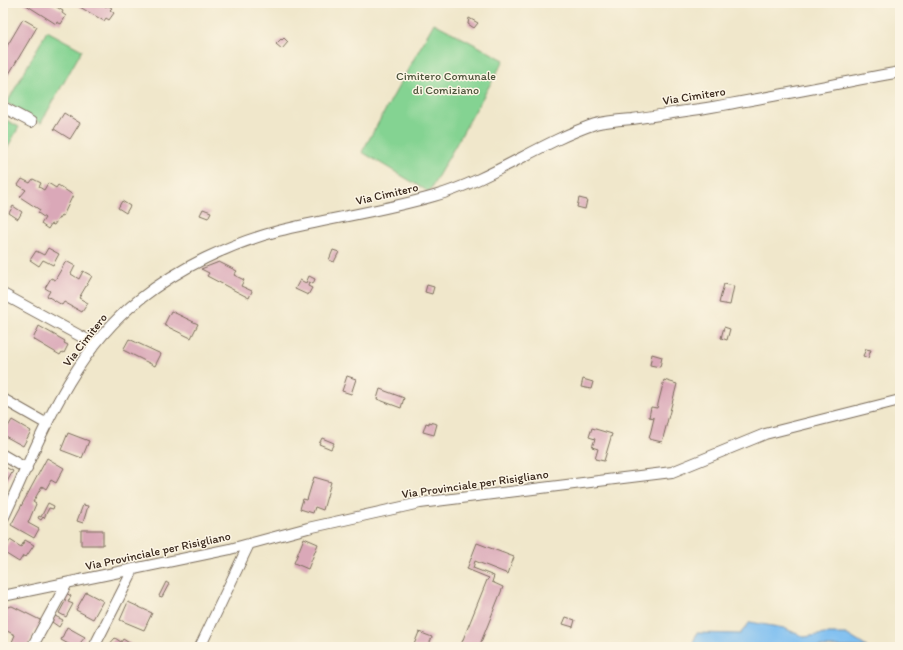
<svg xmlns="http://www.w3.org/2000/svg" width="903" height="650" viewBox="0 0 903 650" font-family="Itim,sans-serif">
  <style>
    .green { fill: #84d392; stroke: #607e58 }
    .water { fill: #7bbef1; stroke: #5b7488 }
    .building { fill: #daa8b8 }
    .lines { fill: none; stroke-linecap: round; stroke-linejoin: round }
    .street-casing { stroke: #7a6c5b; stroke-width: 12 }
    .street { stroke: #fff; stroke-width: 10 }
    .labels { text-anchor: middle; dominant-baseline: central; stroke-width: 3; stroke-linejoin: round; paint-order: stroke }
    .park-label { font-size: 12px; fill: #4d543b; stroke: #fcf5e5 }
    .street-label { font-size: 12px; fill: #3b2a1e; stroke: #fcf5e5 }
  </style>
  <rect width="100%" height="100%" fill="#fcf5e5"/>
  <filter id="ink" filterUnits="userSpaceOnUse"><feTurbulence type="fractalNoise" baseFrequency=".025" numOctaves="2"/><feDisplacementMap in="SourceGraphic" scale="8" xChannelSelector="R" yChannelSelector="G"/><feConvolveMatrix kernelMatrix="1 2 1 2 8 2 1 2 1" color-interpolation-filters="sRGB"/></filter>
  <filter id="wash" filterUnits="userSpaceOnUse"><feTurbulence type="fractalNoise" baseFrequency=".012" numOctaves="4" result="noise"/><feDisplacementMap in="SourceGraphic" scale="16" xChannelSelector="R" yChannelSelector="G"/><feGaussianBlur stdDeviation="0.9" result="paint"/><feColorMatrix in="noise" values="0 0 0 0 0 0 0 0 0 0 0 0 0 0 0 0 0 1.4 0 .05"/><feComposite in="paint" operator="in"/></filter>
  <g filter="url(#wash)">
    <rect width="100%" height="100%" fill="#f0e7cb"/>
    <!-- green -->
    <path class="green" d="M434,23l70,37 -75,132 -67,-40z
      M47,31l35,19 -41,73 -34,-20z
      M3,118l16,9 -16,28z"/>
    <!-- water -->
    <path class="water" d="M750,622l34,6 20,9 21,-3h21l21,13h-176l6,-14 43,1z"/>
    <g id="blocks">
      <!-- building -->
      <path class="building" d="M23,3h27l13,8 -1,2 4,3 -5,8 -4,-2 -1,2z
        M73,3h29l4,4 1,-2 5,3 -2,2 4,3 -5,7 -3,-2 -2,3z
        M469,18l9,5 -4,5 -6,-4z
        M23,19l14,8 -34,57v-31z
        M284,38l4,4 -6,7 -6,-5 5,-5 1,1z
        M64,113l16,10 -10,16 -16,-10z
        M22,179l8,4 3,-4 8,4 -2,4 5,3 4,-7 8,5 2,-3 15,10 -10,21 -2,-1 -7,10 -3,-1 -3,5 -7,-5 4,-6 -7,-5 2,-3 -20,-13 6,-7 -8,-5z
        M579,198l8,2 -2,9 -8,-2z
        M122,201l8,5 -4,7 -8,-5z
        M13,206l9,6 -4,7 -9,-6z
        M203,209l8,3 -3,6 -8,-3z
        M48,248l11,6 -6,11 -10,-5 -4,6 -9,-6 6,-9 8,4z
        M333,250l6,2 -5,10 -5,-2z
        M66,261l9,5 -4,8 8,5 4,-8 9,5 -13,22 9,5 -6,9 -18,-10 -2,3 -15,-9 3,-5 -5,-3 6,-10 4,2z
        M219,262l18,9 -3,4 10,5 -3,6 11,5 -3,7 -42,-22 2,-3 -8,-4z
        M309,276l6,3 -2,5 -4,-2 -1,4 4,2 -4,7 -13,-6 5,-9 6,3z
        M724,284l10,2 -4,19 -11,-2z
        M427,285l7,2 -2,7 -7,-2z
        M171,311l27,13 -7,14 -27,-13z
        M39,326l26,15 -1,2 4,2 -4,8 -2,-1 -2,3 -27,-16z
        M724,327l6,2 -3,11 -6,-2z
        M129,339l32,15 -6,12 -32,-16z
        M866,349l5,1 -3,8 -5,-2z
        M652,354l10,3 -2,10 -10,-2z
        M347,376l9,3 -5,15 -9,-3z
        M583,379l10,3 -2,7 -10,-2z
        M664,380l13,4 -15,58 -13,-3 5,-21 -5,-1 2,-10 6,1z
        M380,389l24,9 -3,10 -24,-9z
        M12,420l19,11 -8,15 -20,-11z
        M429,422l8,2 -3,11 -11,-3 3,-9 3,1z
        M592,428l20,6 -8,27 -9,-2 3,-10 -6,-2 3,-8 -6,-2z
        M68,433l21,8 -7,17 -21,-8z
        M322,438l12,5 -3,6 -12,-5z
        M47,458l17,10 -8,15 -5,-3 -5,9 -4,-3 -9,16 3,2 -8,19 11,6 -5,9 -23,-13z
        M3,466l10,5 -10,18z
        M314,477l17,5 -8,28 -8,-3 -2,6 -13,-4 3,-10 4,1z
        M48,503l6,3 -1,3 -4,-1 -5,10 -1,-1 -2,3 -3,-2 1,-2 2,1z
        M83,505l5,1 -5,17 -6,-2z
        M81,530h22v15h-22z
        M304,538l14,6 -10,25 -14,-6z
        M10,540l11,7 4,-7 9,5 -8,12 -3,-1 -4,6 -16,-10z
        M477,543l37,14 -6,17 -33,-13 -2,7 21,8 -2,6 11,5 -24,60h-19l27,-67 2,-2 -22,-9z
        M166,582l3,2 -7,13 -3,-1z
        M86,592l17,9 -10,18 -17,-9z
        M66,593l5,3 -3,6 5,2 -7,13 -7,-4 7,-13 -3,-1z
        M128,602l24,11 -8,17 -24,-10z
        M12,606l32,16 -5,9 -3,-2 -9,18h-5l-10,-5 3,-7 -12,-6v-21z
        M55,616l8,4 -4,7 -7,-5z
        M566,617l9,3 -2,7 -10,-3z
        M67,627l18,10 -8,10h-3l-13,-7z
        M419,632l13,5 -4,10h-15z
        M115,638l6,4 2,-3 11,7 -1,1h-26z"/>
    </g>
  </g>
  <g filter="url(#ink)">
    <use href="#blocks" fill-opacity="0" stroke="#7a6c5b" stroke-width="1"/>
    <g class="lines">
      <defs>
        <path id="street" d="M3,107l28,15
          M3,294l92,50
          M3,399l44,25
          M3,455l24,14
          M3,519c36,-77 67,-166 137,-220 39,-31 89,-55 138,-68 52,-13 105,-20 156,-35 57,-16 105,-53 161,-72 11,-3 25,-4 37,-5 23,-3 46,-7 68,-10 67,-11 134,-25 200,-37
          M3,596l227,-47 78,-21 112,-25 252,-31 93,-38 135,-34
          M32,647l35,-64
          M94,647l39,-77
          M200,647l49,-103"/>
      </defs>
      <!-- street casing -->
      <use href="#street" class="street-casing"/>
      <!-- street -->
      <use href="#street" class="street"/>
    </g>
  </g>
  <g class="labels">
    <!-- park labels -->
    <g class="park-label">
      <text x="446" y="76">Cimitero Comunale<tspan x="446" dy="14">di Comiziano</tspan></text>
    </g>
    <!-- street labels -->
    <g class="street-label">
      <text transform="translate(694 96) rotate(-9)">Via Cimitero</text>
      <text transform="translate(387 194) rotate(-13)">Via Cimitero</text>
      <text transform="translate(85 340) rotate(-52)">Via Cimitero</text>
      <text transform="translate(475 484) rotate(-8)">Via Provinciale per Risigliano</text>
      <text transform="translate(158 551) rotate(-12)">Via Provinciale per Risigliano</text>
    </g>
  </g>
  <!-- margin -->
  <rect width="903" height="650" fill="none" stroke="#fcf5e5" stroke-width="16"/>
</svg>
